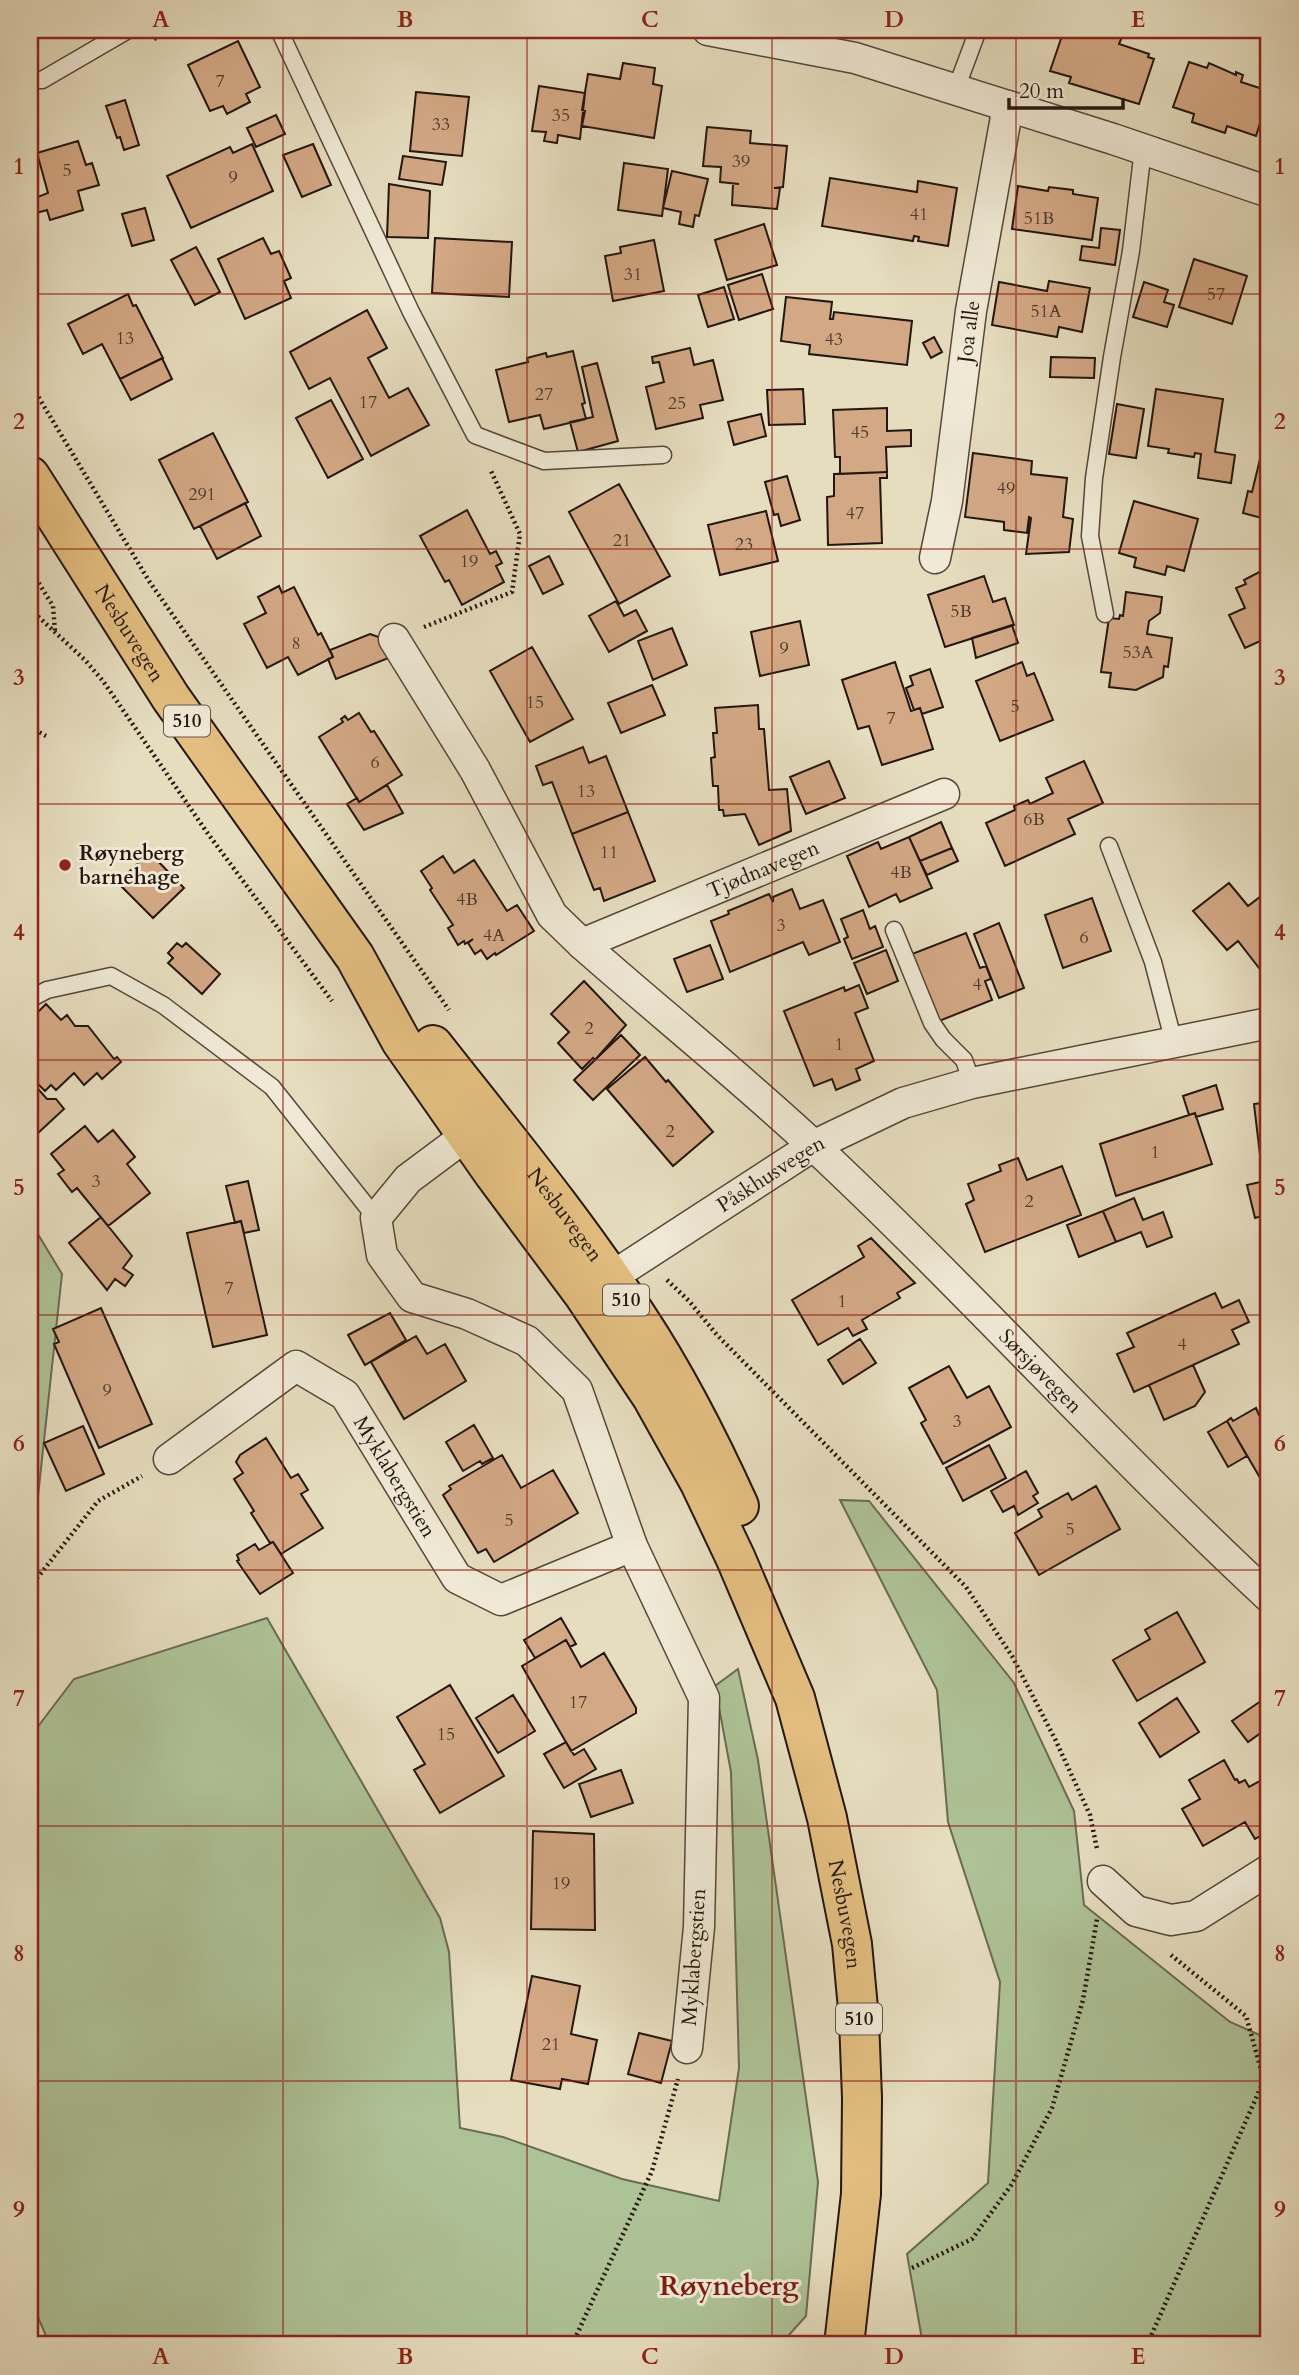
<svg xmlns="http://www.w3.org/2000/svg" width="1299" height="2375" viewBox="0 0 1299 2375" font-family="Cardo,serif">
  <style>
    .green { fill: #aec297; stroke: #686c53; stroke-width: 2 }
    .building { fill: #d3a885; stroke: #23150f; stroke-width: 2 }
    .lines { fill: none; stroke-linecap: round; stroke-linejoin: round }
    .service-casing { stroke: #54473b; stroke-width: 19 }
    .minor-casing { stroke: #54473b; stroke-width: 33 }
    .primary-casing { stroke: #23150f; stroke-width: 42 }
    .path { stroke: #23150f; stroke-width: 4.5; stroke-dasharray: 2 3.5; stroke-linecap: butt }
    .service { stroke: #efe9d5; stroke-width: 16 }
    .minor { stroke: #efe9d5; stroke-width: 30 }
    .primary { stroke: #e3be80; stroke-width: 38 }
    .grid { fill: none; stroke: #8f2418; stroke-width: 2; stroke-opacity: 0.55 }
    .poi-dot { fill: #8f2418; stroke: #efe9d5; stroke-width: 2.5 }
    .labels { text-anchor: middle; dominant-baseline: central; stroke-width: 6; stroke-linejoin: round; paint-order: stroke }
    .number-label { font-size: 18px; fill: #4f3a2c }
    .shield { fill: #efe9d5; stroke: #60554a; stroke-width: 2 }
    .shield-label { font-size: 19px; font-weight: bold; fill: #23150f }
    .street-label { font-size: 21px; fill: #23150f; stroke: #efe9d5 }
    .poi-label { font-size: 21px; font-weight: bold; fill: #23150f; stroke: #efe9d5; text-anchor: start }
    .district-label { font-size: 28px; font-weight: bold; fill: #7a1f14; stroke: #efe9d5 }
    .neatline { fill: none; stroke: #8f2418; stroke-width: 2.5 }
    .grid-label { font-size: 23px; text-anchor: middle; font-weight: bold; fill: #8f2418 }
  </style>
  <rect width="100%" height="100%" fill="#e6ddbf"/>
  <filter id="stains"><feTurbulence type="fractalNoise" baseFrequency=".00286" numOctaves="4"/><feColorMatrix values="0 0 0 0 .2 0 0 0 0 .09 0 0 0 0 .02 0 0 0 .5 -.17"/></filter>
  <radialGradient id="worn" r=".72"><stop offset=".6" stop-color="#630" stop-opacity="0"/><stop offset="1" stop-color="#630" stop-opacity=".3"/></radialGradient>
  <!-- green -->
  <path class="green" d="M30,1221l32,53 -24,222 -8,36z
    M840,1500l29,1 145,182 60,128 10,94 146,117 39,17v306h-346l-16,-91 81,-71 12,-201 -52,-160 -11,-132z
    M267,1618l173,300 9,34 11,176 43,9 119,42 97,22 20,-133 -8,-296 -16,-86 23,-17 20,91 60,422 -12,134 -26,29h-730l-13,-30 -7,-7v-571l44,-58z"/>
  <!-- building -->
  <path class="building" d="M35,30h19l-16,6z
    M1064,30l22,2 8,-2 19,8 2,-3 7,2 -3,7 30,10 -1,3 6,2 -15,45 -70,-21 2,-6 -21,-6z
    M238,41l22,46 -14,7 4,8 -23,12 -4,-8 -13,5 -22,-46z
    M1189,62l18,6 2,-5 27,12v-3l7,3 -2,7 28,9v28l-7,-2 -6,19 -29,-10 -2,7 -33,-11 2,-8 -21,-7z
    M623,63l32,5 -2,16 9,2 -8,52 -72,-12 3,-15 -3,-1 6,-36 32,5z
    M539,86l46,7 -5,46 -22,-4 -1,8 -13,-2 2,-9 -14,-1z
    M416,92l53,5 -7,59 -52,-5z
    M125,100l14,45 -15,5 -4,-13 -3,1 -11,-32z
    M276,115l9,19 -29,13 -9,-19z
    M707,127l44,4 -1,12 37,3 -4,41 -9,1h6l-3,21 -45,-4 1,-21h6l-19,-2 1,-15 -18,-1z
    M78,141l8,24 6,-2 7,22 -21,6 5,19 -33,10 -3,-10 -14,4 -3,-14 18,-7 -11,-40z
    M252,144l21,47 -82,37 -24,-52 63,-29 3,6z
    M313,144l18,41 -29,12 -19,-42z
    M403,156l43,6 -4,23 -43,-6z
    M624,163l44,6 -6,47 -44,-6z
    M672,171l36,8 -9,37 -4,-1 -2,12 -14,-3 2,-12 -18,-4z
    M830,178l87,14 1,-11 39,7 -9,58 -30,-5 1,-4 -5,-1 -1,5 -91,-15z
    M389,184l41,7 -2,47 -41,-1z
    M1018,186l30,5 1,-4 24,3v4l25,4 -6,42 -80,-11z
    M145,208l9,32 -22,6 -10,-32z
    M764,224l13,41 -50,15 -12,-40z
    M1101,228l19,2 -5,35 -35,-5 2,-14 17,2z
    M263,238l8,16 8,-3 12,27 -7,3 7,17 -46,21 -27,-60z
    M435,238l77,4 -3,55 -77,-4z
    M654,240l10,51 -51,10 -8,-45 16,-3 -1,-6z
    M196,247l24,45 -25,13 -24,-45z
    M1194,259l53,17 -15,48 -53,-17z
    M1269,269v34l-7,-1z
    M762,274l11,35 -34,11 -11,-35z
    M1049,281l41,7 -8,44 -23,-5 -2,10 -65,-12 7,-43 48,9z
    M1144,282l24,8 -4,12 10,3 -7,22 -34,-10z
    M724,287l10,32 -26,8 -10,-32z
    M128,294l5,12 3,-1 27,53 -43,21 -18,-35 -19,10 -15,-30z
    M786,297l46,5 -2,17h3l1,-7 78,9 -5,44 -98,-11 1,-9 -29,-4z
    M367,310l20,38 -19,10 21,40 19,-10 21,37 -58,31 -41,-78 -21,11 -19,-37z
    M934,337l8,15 -11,6 -8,-15z
    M690,348l4,17 19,-5 10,40 -23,5 3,13 -47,11 -10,-42 18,-5 -5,-20 -6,1 -1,-6z
    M573,351l12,52 -3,1 4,15 -42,10 -4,-14 -31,7 -13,-52 32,-8 -1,-4 19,-5 1,4z
    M1051,357l44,1 -1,20 -44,-1z
    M162,358l10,21 -41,21 -11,-21z
    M597,363l21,78 -40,11 -8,-30 23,-5 -11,-50z
    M803,389l2,35 -36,1 -2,-35z
    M1156,389l67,10 -8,53 20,3 -4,28 -33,-5 3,-24 -6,-1 -1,4 -26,-4 1,-4 -21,-3z
    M331,400l32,59 -35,19 -32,-60z
    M1117,404l27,5 -8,49 -27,-4z
    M887,408v23l24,-1v16l-25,1 1,25 -47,2v-17h-5l-2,-47z
    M761,414l5,22 -32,9 -6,-23z
    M213,433l35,69 -54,27 -35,-69z
    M1262,451l7,2v67l-26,-7 5,-22 4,1z
    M973,453l59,8 -1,13 36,4 -4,39 10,2 -4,33 -43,2 5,-36 -2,-1 -2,16 -23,-3v-8l-39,-5z
    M887,472v6h-7l2,65 -54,2 -1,-48 7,-1v-22z
    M787,476l13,44 -19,6 -3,-12 -4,1 -9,-33z
    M619,484l51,92 -51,28 -50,-92z
    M1134,501l64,18 -14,52 -17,-5 -2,9 -31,-8 2,-9 -17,-5z
    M245,503l16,33 -44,23 -17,-33z
    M467,510l23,44 6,-3 6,12 -6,3 8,16 -42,23 -13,-25 -4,2 -25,-46z
    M766,511l12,50 -58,14 -12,-50z
    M549,556l14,28 -20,10 -14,-28z
    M1269,567v70l-24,11 -16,-33 16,-7 -9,-20 10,-4 -2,-4z
    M984,576l9,26 12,-4 9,27 -69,22 -17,-52z
    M279,586l3,7 12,-6 24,48 3,-2 12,24 -35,18 -10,-18 -21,11 -23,-44 22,-11 -8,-16z
    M1126,592l36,5 -2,16 -11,8 -2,13 25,4 -4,29 -4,-1 -1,11 -27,13 -27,-3 2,-14 -10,-1 8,-54 10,1 1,-4 3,1z
    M616,601l8,15 12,-6 11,21 -38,21 -20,-36z
    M800,621l9,44 -49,11 -9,-44z
    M1012,625l6,18 -42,15 -4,-20z
    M672,628l15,37 -34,15 -15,-39z
    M370,634l14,5 7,18 -55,22 -8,-20 5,-2 -3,-7z
    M532,647l41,72 -43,23 -40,-71z
    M895,662l16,49 9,-3 13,41 -51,16 -13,-39 -11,3 -16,-49z
    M1022,662l5,14 7,-3 19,47 -53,21 -24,-60z
    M930,669l13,38 -21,7 -2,-6 -6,2 -8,-22 7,-3 -3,-9z
    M652,685l13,30 -44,18 -13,-30z
    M758,705l1,24h5l5,61 18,-1 4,42 -32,14 -14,-31 -21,2 -1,-6h-4l-1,-24h-5l-2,-28 4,-1 -2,-24h4l-2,-25z
    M359,713l12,19 3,-1 28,44 -43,27 -40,-65 24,-15 -2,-3 4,-3 3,4z
    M583,747l6,16 17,-7 22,56 -56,22 -20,-52 -9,3 -7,-19z
    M829,761l16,37 -39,16 -16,-37z
    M1084,761l19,42 -35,16 7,15 -70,32 -19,-43 29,-13 -1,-4 14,-6 2,4 23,-11 -7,-15z
    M387,785l16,28 -39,17 -17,-26 10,-6 2,4z
    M628,812l27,69 -51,20 -4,-13 -6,2 -22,-56z
    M941,822l11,26 -32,13 -11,-24z
    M909,837l23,51 -32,14 -4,-8 -27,13 -22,-51 31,-14 3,7z
    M952,848l6,13 -31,14 -7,-14z
    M149,852l35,36 -31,30 -35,-35z
    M443,856l11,17 20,-13 33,51 10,-6 17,26 -38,24 -1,-2 -8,6 -6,-9 -6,4 -7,-11 5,-4 -8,5 -1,-3 -6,4 -10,-17 5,-3 -23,-35 2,-2 -11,-17z
    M1229,883l19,23 17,-13 4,5v63l-10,7 -21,-27 -11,9 -34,-39z
    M792,889l8,20 23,-9 17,42 -31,13 -6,-13 -73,30 -19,-51 18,-7 -1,-3 41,-17 4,8v-5z
    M1092,898l19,53 -48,17 -18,-53z
    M863,910l7,19 5,-3 8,21 -31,12 -8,-20 4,-2 -7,-18z
    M999,923l25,65 -25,10 -25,-64z
    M966,933l14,35 6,-2 5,13 -6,2 7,19 -53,21 -27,-67z
    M177,943l5,4 4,-4 34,31 -18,20 -34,-31 5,-5 -5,-5z
    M710,945l13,34 -36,13 -13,-33z
    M886,950l12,31 -31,13 -13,-31z
    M584,981l42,44 -31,35 -2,-2 -11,11 -24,-26 11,-11 -18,-18z
    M859,985l9,23 -13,5 19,48 -18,8 4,11 -24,10 -4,-11 -18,7 -30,-75 60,-24 1,4z
    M46,1004l15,16 6,-5 8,11h13l26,33 3,-2 4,5 -19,17 -5,-6 -13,12 -10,-12 -18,17 -5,-5 -6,6 -14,-14 3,-2 -4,-5v-50z
    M621,1035l19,20 -47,45 -19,-20z
    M645,1057l21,25 2,-2 45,52 -40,34 -66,-77z
    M30,1080l17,19h9l8,10 -26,24 -8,-9z
    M1216,1085l7,24 -27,8 -1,-4 -6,2 -6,-19z
    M1269,1102v52l-9,1 -6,-51z
    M1195,1113l17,51 -96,32 -16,-52z
    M85,1126l13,16 15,-12 22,27 -8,7 23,29 -42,33 -31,-38 -5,4 -14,-18 6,-4 -13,-16z
    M1018,1158l9,22 35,-14 19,49 -96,37 -19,-48 8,-4 -6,-16 33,-13 -2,-6z
    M1269,1180v34l-14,4 -8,-33z
    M248,1181l11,49 -15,3 -3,-12 -6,2 -9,-37z
    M1134,1198l9,22 20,-8 9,25 -25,10 -6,-15 -25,10 -13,-31z
    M1103,1211l13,31 -37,15 -12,-32z
    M101,1217l31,39 -9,12 10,7 -8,11 -10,-7 -8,11 -38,-47z
    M241,1221l26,114 -54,12 -26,-114z
    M871,1238l44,45 -18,10 3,5 -38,22 5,9 -14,7 -5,-8 -30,17 -26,-45 72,-43 -6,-11z
    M1215,1293l7,15 17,-8 10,22 -17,8 7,14 -105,48 -17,-38 17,-7 -7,-14z
    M101,1308l51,116 -53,24 -45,-104 5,-2 -6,-13z
    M390,1313l16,27 -41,25 -17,-30z
    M416,1336l11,18 18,-10 21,37 -62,38 -33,-57z
    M860,1339l16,24 -33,21 -15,-24z
    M1193,1365l12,27 -10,14 -31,14 -15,-35z
    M949,1366l18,32 22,-12 22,41 -68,37 -22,-41 5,-3 -17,-32z
    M1256,1408l3,7 10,-6v61l-10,6 -32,-55 4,-3 2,3z
    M1227,1421l20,35 -19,11 -20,-35z
    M474,1425l19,33 -11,6 -2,-3 -17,10 -17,-29z
    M83,1426l21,48 -38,17 -22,-48z
    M266,1438l25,40 7,-4 10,16 -7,4 22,34 -42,26 -8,-12 -3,1 -19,-30 3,-2 -20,-32 9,-6 -7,-11 4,-7z
    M989,1445l17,33 -43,23 -17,-33z
    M502,1455l19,33 32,-18 25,43 -84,49 -8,-13 -8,4 -35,-58 8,-6 -2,-3z
    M1026,1471l12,22 -5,3 5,7 -20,12 -4,-9 -11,6 -12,-21z
    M1096,1486l24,43 -81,46 -24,-42 27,-16 -4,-7 30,-17 4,7z
    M273,1542l20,31 -33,21 -23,-33 2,-1 -2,-5 18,-11 4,6z
    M1177,1612l28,50 -68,39 -24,-41 37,-21 -5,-9z
    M561,1618l15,26 -6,3 -4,-7 -31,18 -11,-18z
    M566,1640l15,27 23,-14 32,55v5l-65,38 -49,-85z
    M450,1685l54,91 -64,37 -26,-43 11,-6 -28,-47z
    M513,1695l22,36 -37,22 -22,-35z
    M1268,1696l1,31 -21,15 -16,-21z
    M1177,1698l22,34 -39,25 -21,-34z
    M566,1742l8,13 10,-6 12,20 -32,19 -20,-34z
    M1224,1760l11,20 2,-1 2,4 6,-3 4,7 20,-11v55l-14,8 -10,-17 -42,24 -21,-37 18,-10 -11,-19z
    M621,1770l12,33 -42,14 -12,-33z
    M533,1831l61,3 1,96 -64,-1z
    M532,1976l48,10 -9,48 26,6 -9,44 -26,-5 -2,10 -49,-9z
    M639,2033l33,8 -11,42 -33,-9z"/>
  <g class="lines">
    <defs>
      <path id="service" d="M279,30l132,282 64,123 69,26 119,-6
        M30,80h12l86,-50
        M956,89l22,-59
        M1105,614l-15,-78 4,-58 18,-121 19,-106 12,-102
        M1109,846l44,116 21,81
        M894,930l38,93 11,16 21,21 8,23
        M30,999l17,-9 64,-14 52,29 109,82 104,131"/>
      <g id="minor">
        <path d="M708,30l147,28 258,81 156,53"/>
        <path id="s1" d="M935,558l12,-57 24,-190 37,-205"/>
        <path id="s2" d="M394,639l81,131 77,145 30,29c77,68 157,132 232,202 156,146 299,306 455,451"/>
        <path id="s3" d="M582,944l362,-150"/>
        <path d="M467,1135l-59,44 -32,39 6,37 30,42 55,17 60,27 50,49 55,156 72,152 -5,229 -12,121"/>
        <path id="s4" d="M593,1289l220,-143 90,-43 69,-20 297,-60"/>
        <path id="s5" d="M169,1459l127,-93 49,29 112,183 44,22 131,-54"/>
        <path d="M1103,1881l33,30 35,9 25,-4 73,-46"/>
      </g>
      <g id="primary">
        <path id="s6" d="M30,476l141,222 184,259 46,84 93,133 90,121 68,102 48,86 36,76 59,139 32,120 25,126 7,75 3,79 -1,96 -17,151"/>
        <path id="s7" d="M433,1045c70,89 143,177 205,273 39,59 72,124 101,188"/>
      </g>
    </defs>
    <!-- service casing -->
    <use href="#service" class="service-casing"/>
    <!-- minor casing -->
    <use href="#minor" class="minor-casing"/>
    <!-- primary casing -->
    <use href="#primary" class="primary-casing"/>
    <!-- path -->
    <path class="path" d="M154,39l15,-9
      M30,383l119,198 300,429
      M30,569l23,37 2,25
      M30,609l55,51 18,21 103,150 126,170
      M424,627l88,-35 8,-58 -29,-63
      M30,727l16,9
      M667,1280l22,21 28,34 249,252 46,69 43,83 35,76 7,34
      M30,1587l68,-86 44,-25
      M912,2268l60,-29 40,-55 40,-76 31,-108 14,-81
      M572,2345l80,-174 26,-92
      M1147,2345l117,-265 -18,-64 -75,-61"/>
    <!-- service -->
    <use href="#service" class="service"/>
    <!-- minor -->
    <use href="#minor" class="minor"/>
    <!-- primary -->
    <use href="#primary" class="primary"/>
  </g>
  <!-- grid -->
  <path class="grid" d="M283,30v2315M527,30v2315M772,30v2315M1016,30v2315M30,294h1239M30,549h1239M30,804h1239M30,1060h1239M30,1315h1239M30,1570h1239M30,1826h1239M30,2081h1239"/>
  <!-- markers -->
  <circle class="poi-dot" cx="65" cy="865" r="7"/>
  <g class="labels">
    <!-- number labels -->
    <g class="number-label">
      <text x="220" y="81">7</text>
      <text x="561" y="115">35</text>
      <text x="441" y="124">33</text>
      <text x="741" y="161">39</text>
      <text x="67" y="170">5</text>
      <text x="233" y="177">9</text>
      <text x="919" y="214">41</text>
      <text x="1039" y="218">51B</text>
      <text x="633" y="274">31</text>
      <text x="1216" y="294">57</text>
      <text x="1046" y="311">51A</text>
      <text x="125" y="338">13</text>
      <text x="834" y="339">43</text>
      <text x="544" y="394">27</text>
      <text x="368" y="402">17</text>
      <text x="677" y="403">25</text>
      <text x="860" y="432">45</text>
      <text x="1006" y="488">49</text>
      <text x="202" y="494">291</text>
      <text x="855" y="513">47</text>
      <text x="622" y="540">21</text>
      <text x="744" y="544">23</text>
      <text x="469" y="561">19</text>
      <text x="961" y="611">5B</text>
      <text x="296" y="643">8</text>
      <text x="784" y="648">9</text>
      <text x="1138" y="652">53A</text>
      <text x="535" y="702">15</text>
      <text x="1015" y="706">5</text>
      <text x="891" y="718">7</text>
      <text x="375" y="762">6</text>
      <text x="586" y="791">13</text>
      <text x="1034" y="819">6B</text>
      <text x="609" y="852">11</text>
      <text x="901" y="872">4B</text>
      <text x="467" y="899">4B</text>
      <text x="781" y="925">3</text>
      <text x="494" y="935">4A</text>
      <text x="1084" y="937">6</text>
      <text x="977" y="984">4</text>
      <text x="589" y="1028">2</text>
      <text x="839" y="1044">1</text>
      <text x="670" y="1131">2</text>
      <text x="1155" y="1152">1</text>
      <text x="96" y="1181">3</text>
      <text x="1029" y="1201">2</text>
      <text x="229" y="1288">7</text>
      <text x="842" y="1301">1</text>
      <text x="1182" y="1344">4</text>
      <text x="107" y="1390">9</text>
      <text x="957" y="1421">3</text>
      <text x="509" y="1520">5</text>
      <text x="1070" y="1529">5</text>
      <text x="578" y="1702">17</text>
      <text x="446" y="1734">15</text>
      <text x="561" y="1883">19</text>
      <text x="551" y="2044">21</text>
    </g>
    <!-- shield labels -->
    <g class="shield">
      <rect x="164" y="705.5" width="46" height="31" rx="5"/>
      <rect x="603" y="1284.5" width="46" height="31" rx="5"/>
      <rect x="836" y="2003.5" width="46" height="31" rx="5"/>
    </g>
    <g class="shield-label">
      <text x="187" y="721">510</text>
      <text x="626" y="1300">510</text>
      <text x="859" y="2019">510</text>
    </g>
    <!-- street labels -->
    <g class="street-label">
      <text stroke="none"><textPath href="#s1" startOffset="229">Joa alle</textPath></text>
      <text stroke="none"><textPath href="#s6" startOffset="186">Nesbuvegen</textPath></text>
      <text stroke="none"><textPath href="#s3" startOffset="196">Tjødnavegen</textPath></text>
      <text stroke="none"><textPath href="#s4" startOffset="212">Påskhusvegen</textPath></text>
      <text stroke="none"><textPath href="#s7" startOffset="215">Nesbuvegen</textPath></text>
      <text stroke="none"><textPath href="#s2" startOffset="987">Sørsjøvegen</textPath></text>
      <text stroke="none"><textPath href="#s5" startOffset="310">Myklabergstien</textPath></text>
      <text stroke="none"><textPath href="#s6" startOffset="1668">Nesbuvegen</textPath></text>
      <text transform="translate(694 1957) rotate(-86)">Myklabergstien</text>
    </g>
    <!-- poi labels -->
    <g class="poi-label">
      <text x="79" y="853">Røyneberg<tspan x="79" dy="24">barnehage</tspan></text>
    </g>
    <!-- district labels -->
    <g class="district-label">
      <text x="729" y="2286">Røyneberg</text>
    </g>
  </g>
  <!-- margin -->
  <rect width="1299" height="2375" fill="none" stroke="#e6ddbf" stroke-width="77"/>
  <!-- scale -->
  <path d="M1009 98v10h114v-10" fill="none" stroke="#23150f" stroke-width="3.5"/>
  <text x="1019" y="98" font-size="21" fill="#23150f" stroke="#efe9d5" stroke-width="5" paint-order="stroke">20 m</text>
  <rect x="38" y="38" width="1222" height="2298" class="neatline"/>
  <g class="grid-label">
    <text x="161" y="27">A</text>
    <text x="405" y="27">B</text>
    <text x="650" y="27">C</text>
    <text x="894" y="27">D</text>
    <text x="1138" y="27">E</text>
    <text x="19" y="174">1</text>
    <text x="1280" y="174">1</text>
    <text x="19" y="429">2</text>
    <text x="1280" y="429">2</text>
    <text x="19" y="685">3</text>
    <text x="1280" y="685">3</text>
    <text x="19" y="940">4</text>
    <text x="1280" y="940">4</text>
    <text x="19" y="1195">5</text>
    <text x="1280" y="1195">5</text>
    <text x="19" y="1451">6</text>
    <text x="1280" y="1451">6</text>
    <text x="19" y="1706">7</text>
    <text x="1280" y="1706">7</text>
    <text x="19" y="1961">8</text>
    <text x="1280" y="1961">8</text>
    <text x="19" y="2217">9</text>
    <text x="1280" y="2217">9</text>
    <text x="161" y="2364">A</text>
    <text x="405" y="2364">B</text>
    <text x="650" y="2364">C</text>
    <text x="894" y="2364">D</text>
    <text x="1138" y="2364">E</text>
  </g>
  <rect width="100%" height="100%" filter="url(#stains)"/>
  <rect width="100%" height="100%" fill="url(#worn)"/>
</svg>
